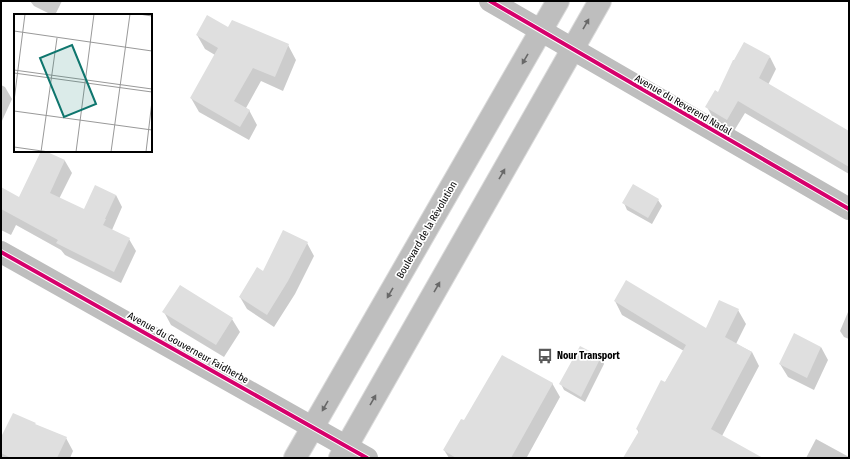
<svg xmlns="http://www.w3.org/2000/svg" width="850" height="459" viewBox="0 0 850 459" font-family="'Fira Sans Condensed',sans-serif">
  <style>
    .shadow { fill: #0003 }
    .building { fill: #dfdfdf }
    .lines { fill: none; stroke-linecap: round; stroke-linejoin: round }
    .major-casing { stroke: #dbdbdb; stroke-width: 24 }
    .minor { stroke: #bebebe; stroke-width: 22 }
    .major { stroke: #bebebe; stroke-width: 22 }
    .cycleway-casing { stroke: #fff; stroke-width: 6 }
    .cycleway { stroke: #d6006c; stroke-width: 4 }
    .oneway { fill: #686868 }
    .labels { text-anchor: middle; dominant-baseline: central; stroke-width: 3.5; stroke-linejoin: round; paint-order: stroke }
    .street-label { font-size: 10px; fill: #000; stroke: #fff }
    .poi-label { font-size: 10px; font-weight: bold; fill: #000; stroke: #fff; text-anchor: start }
    .inset-road { fill: none; stroke: #999; stroke-width: 1 }
    .view { fill: #0f766e; fill-opacity: 0.15; stroke: #0f766e; stroke-width: 2 }
    .inset-edge { fill: none; stroke: #000; stroke-width: 2 }
  </style>
  <rect width="100%" height="100%" fill="#fff"/>
  <!-- shadow -->
  <path class="shadow" d="M30,1h32l-7,14h-3l-18,-9z
    M229,29l59,16 8,15 -13,31 -22,-10 -15,27 3,2 8,15 -8,15 -50,-28 -8,-14 24,-43 -10,-6 -8,-14z
    M770,57l6,12 -8,16 81,50v39l-104,-61 -11,18 -21,-13 -6,-11 11,-14z
    M151,68l2,4 -2,4z
    M1,85l4,2 7,12 -11,24z
    M42,151l23,10 7,12 -13,26 26,11 31,-15 6,12 -10,23 17,9 7,12 -15,32 -56,-28 -4,-5 -45,-25 -5,10 -10,-5v-42l19,11z
    M658,200l4,6 -10,18 -25,-14 -3,-7z
    M307,243l7,13 -19,38 -21,33 -27,-18 -7,-12 23,-24z
    M615,301l91,28 32,-19 8,14 -10,20 16,8 7,14 -37,70 -98,22 15,-25 -2,-4 47,-78 -62,-36z
    M164,312l68,7 8,13 -16,25 -53,-32z
    M848,312h1v27l-5,-2 -4,-6z
    M821,347l7,13 -14,30 -26,-13 -8,-13z
    M601,357l3,7 -19,38 -21,-12 -3,-6z
    M552,383l8,14 -33,60 3,1h-81l-5,-8 20,-28z
    M66,438l7,13 -3,7h-69v-18z
    M816,439l33,18v1h-43z"/>
  <!-- building -->
  <path class="building" d="M207,15l21,12 4,-7 57,24 -14,33 -22,-9 -19,33 16,9 -10,17 -50,-29 28,-50 -22,-13z
    M744,42l26,14 -11,22 90,53v36l-111,-66 -11,19 -22,-13 10,-17 3,2 15,-32h1z
    M41,151h4l20,9 -15,33 34,16 11,-24 21,10 -11,24h1l-3,6 27,13 -16,34 -58,-29 2,-3 -57,-31v-22l18,10z
    M633,184l26,15 -11,19 -26,-15z
    M283,230l25,12 -20,39 -21,34 -28,-18 18,-30 6,4z
    M626,280l80,48 13,-28 20,9 -14,28 27,15 -41,77 52,29h-140l16,-27 -3,-2 25,-49 4,2 21,-37 -72,-44z
    M180,285l53,33 -17,27 -54,-33z
    M794,333l27,14 -14,31 -28,-14z
    M580,346l21,11 -20,40 -22,-13z
    M502,355l51,28 -42,75h-55l-13,-8 18,-31 3,1z
    M13,413l23,10 -1,1 32,13 -10,21h-46l-10,-5v-16z"/>
  <g class="lines">
    <defs>
      <path id="major" d="M295,458l263,-457
        M340,458l260,-457"/>
    </defs>
    <!-- major casing -->
    <use href="#major" class="major-casing"/>
    <!-- minor -->
    <path class="minor" d="M490,1l359,208
      M1,252l366,206"/>
    <!-- major -->
    <use href="#major" class="major"/>
    <defs>
      <path id="cycleway" d="M490,1l359,208
        M1,252l366,206"/>
    </defs>
    <!-- cycleway casing -->
    <use href="#cycleway" class="cycleway-casing"/>
    <!-- cycleway -->
    <use href="#cycleway" class="cycleway"/>
  </g>
  <!-- one-way arrows -->
  <defs><path id="oneway-solid" d="M-6-.8H1V-3.2L6.5 0L1 3.2V.8H-6Z"/></defs>
  <g class="oneway">
    <use href="#oneway-solid" transform="translate(586 24) rotate(-60)"/>
    <use href="#oneway-solid" transform="translate(525 59) rotate(120)"/>
    <use href="#oneway-solid" transform="translate(502 174) rotate(-60)"/>
    <use href="#oneway-solid" transform="translate(437 287) rotate(-60)"/>
    <use href="#oneway-solid" transform="translate(390 293) rotate(120)"/>
    <use href="#oneway-solid" transform="translate(373 400) rotate(-60)"/>
    <use href="#oneway-solid" transform="translate(325 406) rotate(120)"/>
  </g>
  <!-- icons -->
  <defs>
    <symbol id="bus-bare" viewBox="-9 -9 18 18"><path d="M-5-6H5V4H4V6H2V4H-2V6H-4V4H-5ZM-3.5-4V0h7V-4ZM-3.5 1.2v1.5H-2V1.2ZM2 1.2v1.5H3.5V1.2Z" fill="#595959" stroke="#fff" stroke-width="2.5" paint-order="stroke"/></symbol>
  </defs>
  <g fill-rule="evenodd">
    <use href="#bus-bare" x="534" y="345" width="22" height="22"/>
  </g>
  <g class="labels">
    <!-- street labels -->
    <g class="street-label">
      <text transform="translate(683 105) rotate(30)">Avenue du Reverend Nadal</text>
      <text transform="translate(427 230) rotate(-60)">Boulevard de la Révolution</text>
      <text transform="translate(188 348) rotate(29)">Avenue du Gouverneur Faidherbe</text>
    </g>
    <!-- poi labels -->
    <g class="poi-label">
      <text x="557" y="356">Nour Transport</text>
    </g>
  </g>
  <!-- overview -->
  <g transform="translate(14 14)">
    <rect width="138" height="138" fill="#fff"/>
    <path class="inset-road" d="M125,0l13,2M0,17l138,20M0,56l138,19M0,59l138,19M0,87l11,-87M0,97l138,19M0,133l35,5M27,138l16,-114M62,138l18,-138M97,138l19,-138M132,138l6,-51"/>
    <path class="view" d="M58,31l24,59 -32,13 -24,-59z"/>
    <rect width="138" height="138" class="inset-edge"/>
  </g>
  <!-- border -->
  <rect width="850" height="459" fill="none" stroke="#000000" stroke-width="4"/>
</svg>
